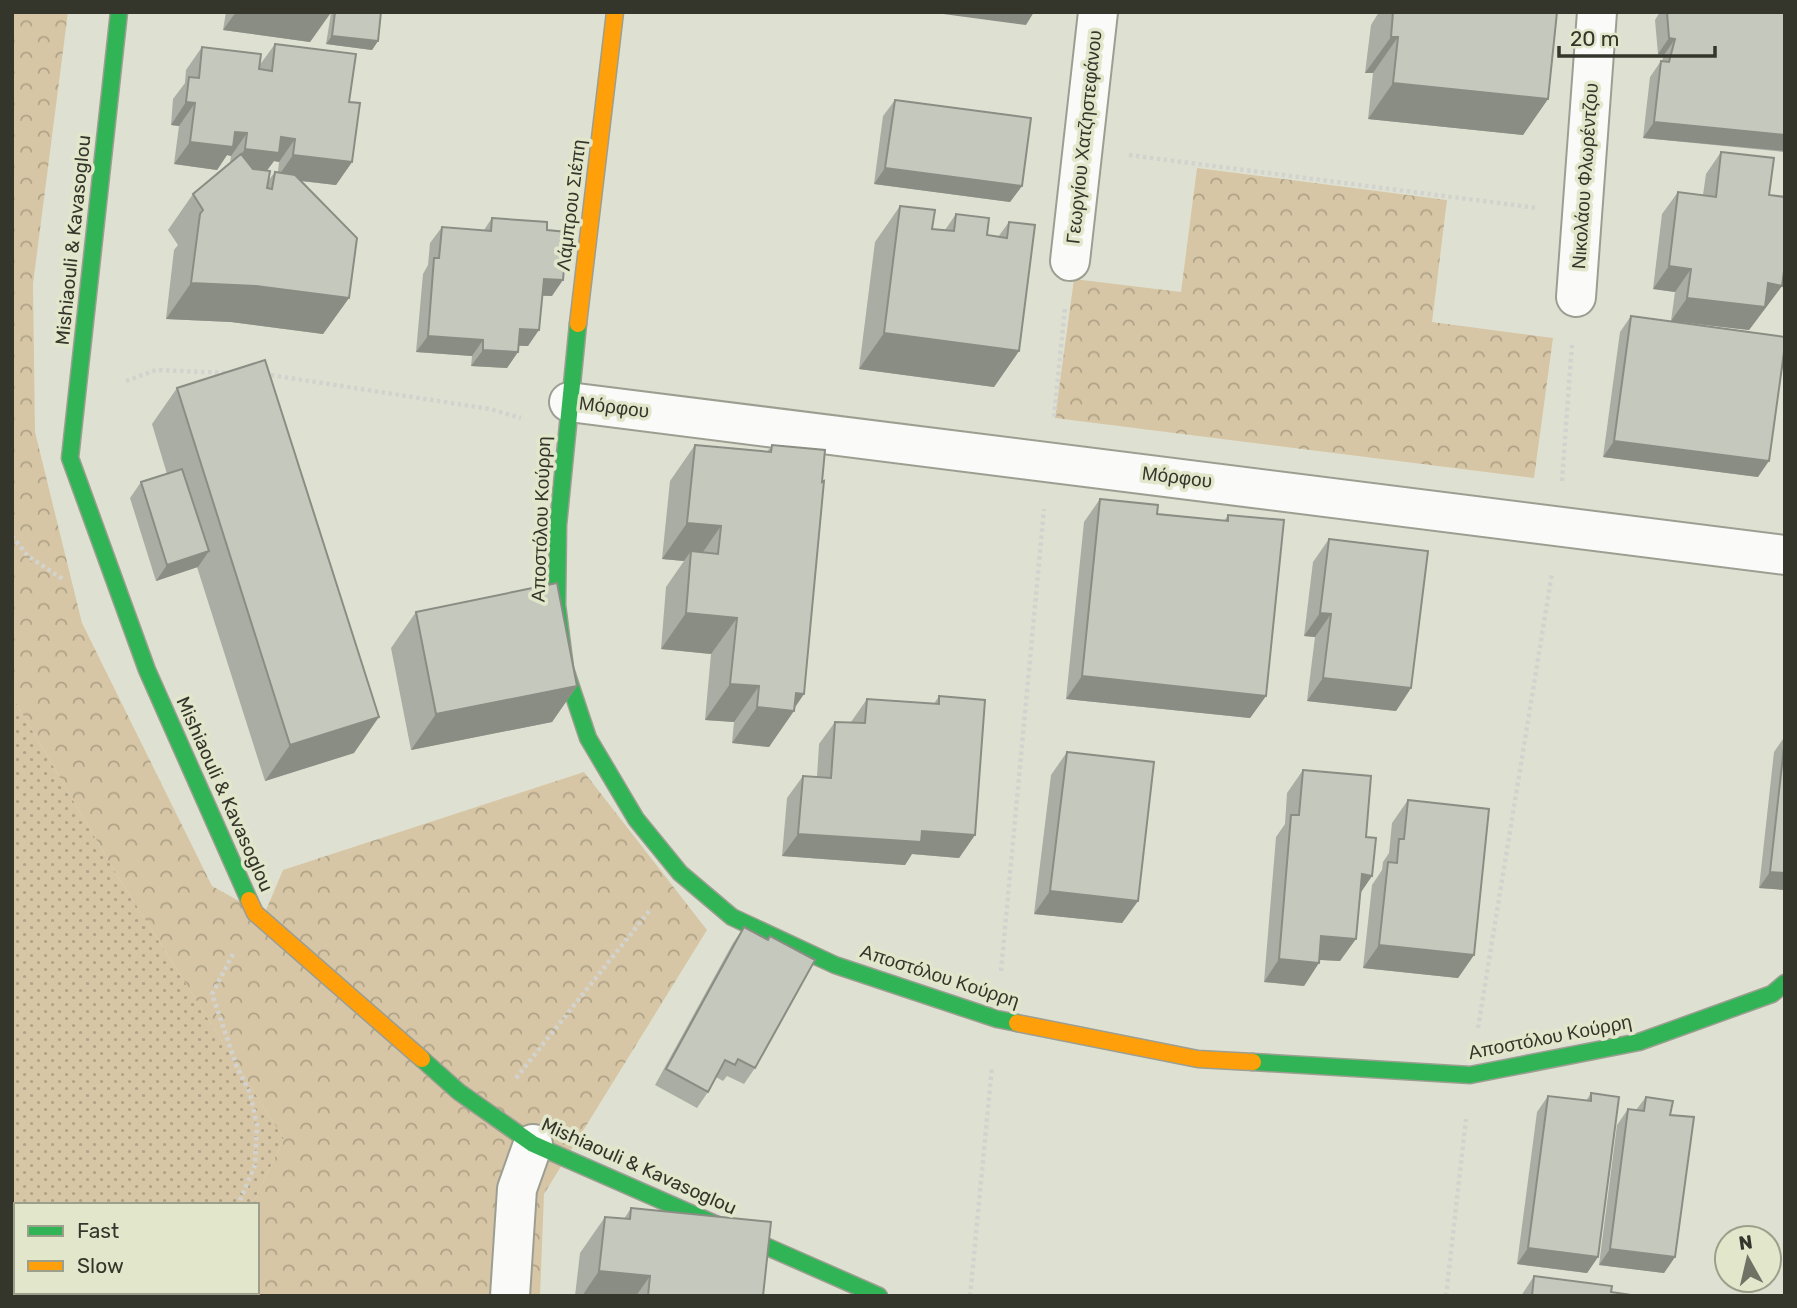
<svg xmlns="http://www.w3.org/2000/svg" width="1797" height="1308" viewBox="0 0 1797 1308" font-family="Rubik,sans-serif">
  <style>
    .grass { fill: url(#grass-dots) }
    .park { fill: url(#park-crowns) }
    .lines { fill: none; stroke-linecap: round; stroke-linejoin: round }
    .street-casing { stroke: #9c9e92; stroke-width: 42 }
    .fast-casing { stroke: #9c9e92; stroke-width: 19 }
    .slow-casing { stroke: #9c9e92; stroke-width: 19 }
    .path { stroke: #d2d3ce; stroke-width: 4.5; stroke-dasharray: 3.5 3.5; stroke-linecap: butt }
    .street { stroke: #fafaf8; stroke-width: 38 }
    .fast { stroke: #30b455; stroke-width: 16 }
    .slow { stroke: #ff9f0a; stroke-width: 16 }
    .wall { fill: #a9ada3; fill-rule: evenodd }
    .shaded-wall { fill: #8a8d84 }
    .building { fill: #c5c9bd; stroke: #8a8d84; stroke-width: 2 }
    .labels { text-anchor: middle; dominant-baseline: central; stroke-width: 7; stroke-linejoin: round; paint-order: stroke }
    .street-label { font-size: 19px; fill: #34362b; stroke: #e2e7cb }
  </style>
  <defs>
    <pattern id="grass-dots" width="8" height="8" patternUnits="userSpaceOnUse" patternTransform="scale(1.75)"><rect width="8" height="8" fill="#d7c6a5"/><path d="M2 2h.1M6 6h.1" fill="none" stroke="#afa287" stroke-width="1.8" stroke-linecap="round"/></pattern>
    <pattern id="park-crowns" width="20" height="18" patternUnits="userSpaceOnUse" patternTransform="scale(1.75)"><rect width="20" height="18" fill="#d7c6a5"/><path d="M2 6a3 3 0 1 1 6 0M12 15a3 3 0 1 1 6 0" fill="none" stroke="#afa287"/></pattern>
  </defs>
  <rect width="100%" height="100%" fill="#dee1d1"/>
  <!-- grass -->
  <path class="grass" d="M12,696l105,179 167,264 -32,66h-236v87h192l-2,4h-194z"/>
  <!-- park -->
  <path class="park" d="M12,12h56l-35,272 2,148 47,191 130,263 52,29 19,-45 301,-98 123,158 -163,264 -4,102h-334l2,-4h49v-87h-5l32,-66 -167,-264 -105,-179z
    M1197,168l250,32 -15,122 121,16 -19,140 -479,-60 19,-139 107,13z"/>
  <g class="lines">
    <defs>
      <path id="street" d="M1070,261l28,-249
        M1576,297l21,-285
        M569,402l1216,153
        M510,1296l7,-107 16,-45"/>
      <path id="fast" d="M119,12l-49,446 77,212 102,230
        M578,324l-20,201 -1,80 8,64 23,69 48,81 44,54 52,44 103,48 162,54 20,4
        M422,1059l37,33 74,52 346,152
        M1253,1062l217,13 169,-33 133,-48 13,-11"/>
      <path id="slow" d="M578,324l37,-312
        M249,900l6,13 167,146
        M1017,1023l181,36 55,3"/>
    </defs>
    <!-- street casing -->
    <use href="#street" class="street-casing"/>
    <!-- fast casing -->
    <use href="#fast" class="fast-casing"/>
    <!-- slow casing -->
    <use href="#slow" class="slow-casing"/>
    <!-- path -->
    <path class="path" d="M1129,155l408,53
      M264,374l226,35 31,9
      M126,381l30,-11 75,3
      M1054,417l11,-110
      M1562,481l10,-138
      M12,536l16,20 36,24
      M233,954l-21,40 25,73 13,26 7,32 -2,40 -17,40
      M1001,971l43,-462
      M1478,1028l74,-455
      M516,1078l134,-168
      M194,1296l1,-4
      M970,1296l22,-229
      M1446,1296l20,-177"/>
    <!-- street -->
    <use href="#street" class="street"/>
    <!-- fast -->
    <use href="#fast" class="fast"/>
    <!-- slow -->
    <use href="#slow" class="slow"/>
  </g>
  <!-- wall -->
  <path class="wall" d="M226,12h155l-3,29 -6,9 -46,-6 5,-31 -21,29 -87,-12z
    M1379,12h178l-9,87 -25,36 -155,-16 5,-46h-8l6,-48z
    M1660,12h125l-1,140 -141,-14 7,-61 11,-16h1l2,-6 -6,-1 -3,-34z
    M275,44l74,58 3,60 -16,23 -36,-4 49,117 -26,36 -92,-12 -65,-3 8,-69 4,-5 -10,-15 25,-36 37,-31 1,-7 -4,-1 -10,15 -43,-6 5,-38 -8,-1 2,-26 12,-16 1,-13 16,-23 57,19zM274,161l5,1 -1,10h-3l-7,9 -1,-11z
    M895,100l127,86 -12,16 -136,-18 9,-68z
    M1721,152l48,43 13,91 -33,44 -78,-9 4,-29 -22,-3 9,-75 16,-22 25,3 3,-21z
    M900,206l32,23 13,1 11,-16 31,21 11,2 11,-15 10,129 -25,36 -135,-18 16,-127z
    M492,218l55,12 5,66h-10l-14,50h-9l-1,6 -11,16 -36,-2 1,-10 -56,-4 7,-78 5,-9 2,-22 12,-16 42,3z
    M1631,316l127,161 -155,-20 17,-125z
    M177,388l177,365 -89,28 -68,-214 -41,14 -26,-83 11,-16 26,-8 -15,-50z
    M695,445l72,7 5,-7 32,249 -35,53 -37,-4 2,-21 -29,-2 6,-66 -50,-5 5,-62 18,-26 -22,-2 8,-78z
    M1100,499l57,15 67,7 4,-6 38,181 -16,22 -184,-19 18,-177z
    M1329,539l82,149 -15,23 -89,-10 8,-64 -11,-1 9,-74z
    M416,612l161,74 -25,36 -141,28 -20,-102z
    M939,696l36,139 -16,23 -47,-4 -7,11 -123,-9 5,-58 16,-22 14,1 2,-33 16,-22h16l16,-23 67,5z
    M1785,736v154l-26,-2 15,-136z
    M1067,752l71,149 -16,22 -88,-9 17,-139z
    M1303,770l63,67 6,39 -12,17 -20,68 -20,-1 -16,26 -40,-4 12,-145 9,-13 2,-31z
    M1408,800l66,155 -16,23 -95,-10 9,-83 10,-15 1,-8 6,-9 3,-30z
    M744,927l23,13 3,-4 -15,132 -11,16 -17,-8 -4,5 -7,-4 -8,15 -11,16 -42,-23 78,-142z
    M1591,1093l7,164 -11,16 -70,-9 20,-152 11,-16 38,5z
    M1646,1097l24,18 5,142 -11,16 -65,-8 18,-140 11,-16 8,1z
    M631,1208l132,88h-188l5,-43 25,-36 19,2z
    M1534,1276l77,16 27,4h-117z"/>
  <!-- shaded-wall -->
  <path class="shaded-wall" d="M236,12h95l-21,30 -87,-12z
    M928,12h106l-8,13z
    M332,36l46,5 -6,9 -46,-6z
    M1391,37h7l-25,36h-8z
    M1669,38l6,1 -11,16 -6,-1z
    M1393,83l155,16 -25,36 -155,-16z
    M186,102l9,1 -16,23 -8,-1z
    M1654,122l131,13v16l-142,-13z
    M235,132l12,1 -16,23 -4,-1 -10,15 -43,-6 16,-22z
    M281,137l14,2 -16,23 -5,-1 -11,15 -34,-5 16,-22z
    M293,155l59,7 -16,23 -59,-7z
    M885,168l137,18 -12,16 -136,-18z
    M1669,266l22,3 -16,23 -22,-3z
    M544,279l19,1 -11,16 -20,-1z
    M191,283l65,3 93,12 -26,36 -92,-12 -65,-3z
    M1768,283l14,3 -33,44 -78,-9 16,-23z
    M520,329l19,1 -11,16 -19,-1z
    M884,333l135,18 -25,36 -135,-18z
    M428,336l55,4 -11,16 -56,-4z
    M483,350l35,2 -11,16 -36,-2z
    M1614,441l155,20 -11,16 -155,-20z
    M687,523l34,3 -25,36 -5,-11 -7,10 -22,-2z
    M209,551l-11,16 -42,14 11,-16z
    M686,613l51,5 -26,36 -50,-5z
    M1320,613l11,1 -16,23 -11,-1z
    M1082,676l184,20 -16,22 -184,-19z
    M1323,678l88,10 -15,23 -89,-10z
    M730,684l29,2 -25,36 -29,-2z
    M577,686l-25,36 -141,28 25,-36z
    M796,693l8,1 -12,17h2l-25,36 -37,-4 25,-36z
    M379,717l-25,36 -89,28 25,-36z
    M922,831l53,4 -16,23 -47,-4 -7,11 -123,-9 16,-22z
    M1770,872l15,1v17l-26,-2z
    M1362,874l10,2 -15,22z
    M1050,891l88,10 -16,22 -88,-9z
    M1321,936l35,3 -16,22 -35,-2z
    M1379,945l95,10 -16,23 -95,-10z
    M1279,959l40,4 -15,23 -40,-4z
    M1528,1248l70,9 -11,16 -70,-9z
    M1610,1249l65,8 -11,16 -65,-8z
    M599,1271l51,5 -14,20h-54z"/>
  <!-- building -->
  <path class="building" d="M335,12h46l-3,29 -46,-5z
    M1393,12h164l-9,87 -155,-16 5,-46h-7z
    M1667,12h118v123l-131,-13 7,-61 8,1 6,-23 -6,-1z
    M275,44l81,10 -7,48 11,1 -8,59 -59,-7 2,-16 -14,-2 -2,16 -34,-4 2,-16 -12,-1 -2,15 -43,-5 5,-39 -9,-1 3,-25 10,1 3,-31 59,7 -2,15 13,2z
    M895,100l136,18 -9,68 -137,-18z
    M1721,152l53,6 -5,37 16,2v67l-3,22 -14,-3 -3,24 -78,-9 4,-29 -22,-3 9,-74 38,5z
    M241,154l12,15 17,2 -3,17 5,1 3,-17 20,3 62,63 -8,60 -93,-12 -65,-3 9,-69 3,-4 -10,-16z
    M900,206l35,4 -3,19 22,2 2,-17 33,4 -2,17 20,3 2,-16 26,3 -16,126 -135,-18z
    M492,218l55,4v8l20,2 -4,48 -19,-1 -5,51 -19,-1 -2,23 -35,-2v-10l-55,-4 6,-78h5l3,-31 49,4z
    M1631,316l154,21v8l-16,116 -155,-20z
    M265,360l114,357 -89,28 -113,-357z
    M695,445l76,7 1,-7 53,5 -3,32 2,-1 -20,213 -8,-1 -2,18 -37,-4 2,-21 -29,-2 7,-66 -51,-5 5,-62 27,3 3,-28 -34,-3z
    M182,469l27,82 -42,14 -26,-83z
    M1100,499l58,6 -1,9 71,7v-6l56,5 -18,176 -184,-20z
    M1329,539l99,12 -17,137 -88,-10 8,-64 -11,-1z
    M557,583l20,103 -141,28 -20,-102z
    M939,696l46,4 -10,135 -53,-4 -1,11 -123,-8 5,-58 28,2 4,-56 30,1 2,-24 72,5z
    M1785,738v135l-15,-1z
    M1067,752l87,10 -16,139 -88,-10z
    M1303,770l68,6 -5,61 10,1 -4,38 -10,-2 -6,65 -35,-3 -2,27 -40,-4 12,-144h8z
    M1408,800l81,9 -15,146 -95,-10 9,-83 9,1 2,-24h5z
    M744,927l24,13 2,-4 45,24 -60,108 -17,-9 -3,6 -10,-5 -17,32 -42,-23z
    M1591,1093l28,4 -21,160 -70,-9 20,-152 43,5z
    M1646,1097l27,4 -3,14 24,2 -19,140 -65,-8 18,-140 16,2z
    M631,1208l140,14 -8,74h-115l2,-20 -51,-5 6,-54 25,2z
    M1534,1276l78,10 -1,6 27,4h-106z"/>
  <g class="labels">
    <!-- street labels -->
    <g class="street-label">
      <text transform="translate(1084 137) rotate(-84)">Γεωργίου Χατζηστεφάνου</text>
      <text transform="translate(1585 176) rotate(-86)">Νικολάου Φλωρέντζου</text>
      <text transform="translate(571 205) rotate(-83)">Λάμπρου Σιέπη</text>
      <text transform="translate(73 240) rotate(-84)">Mishiaouli &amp; Kavasoglou</text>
      <text transform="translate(614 407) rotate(7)">Μόρφου</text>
      <text transform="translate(1177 477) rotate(7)">Μόρφου</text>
      <text transform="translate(541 519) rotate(-88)">Αποστόλου Κούρρη</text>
      <text transform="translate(225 794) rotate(66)">Mishiaouli &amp; Kavasoglou</text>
      <text transform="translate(940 976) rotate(18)">Αποστόλου Κούρρη</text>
      <text transform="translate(1550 1037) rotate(-11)">Αποστόλου Κούρρη</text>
      <text transform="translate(639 1166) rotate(24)">Mishiaouli &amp; Kavasoglou</text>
    </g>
  </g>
  <!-- border -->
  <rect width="1797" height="1308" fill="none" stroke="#34362b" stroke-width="28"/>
  <!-- legend -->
  <rect x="14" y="1203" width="245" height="91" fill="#e2e7cb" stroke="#9ca08b" stroke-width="2"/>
  <rect x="28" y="1226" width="35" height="10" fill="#30b455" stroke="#9ca08b" stroke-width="2"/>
  <text x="77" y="1238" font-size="21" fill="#34362b">Fast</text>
  <rect x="28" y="1261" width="35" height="10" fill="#ff9f0a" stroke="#9ca08b" stroke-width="2"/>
  <text x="77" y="1273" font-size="21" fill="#34362b">Slow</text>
  <!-- north arrow -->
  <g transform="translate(1748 1259) rotate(352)"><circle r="33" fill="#e2e7cb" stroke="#9ca08b" stroke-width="2"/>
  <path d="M0-5L12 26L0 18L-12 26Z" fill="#707265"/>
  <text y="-10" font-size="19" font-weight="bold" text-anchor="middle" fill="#34362b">N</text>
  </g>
  <!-- scale -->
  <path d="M1559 46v10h156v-10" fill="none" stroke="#34362b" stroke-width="3.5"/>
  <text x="1570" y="46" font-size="21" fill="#34362b" stroke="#e2e7cb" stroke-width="5" paint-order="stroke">20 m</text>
</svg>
